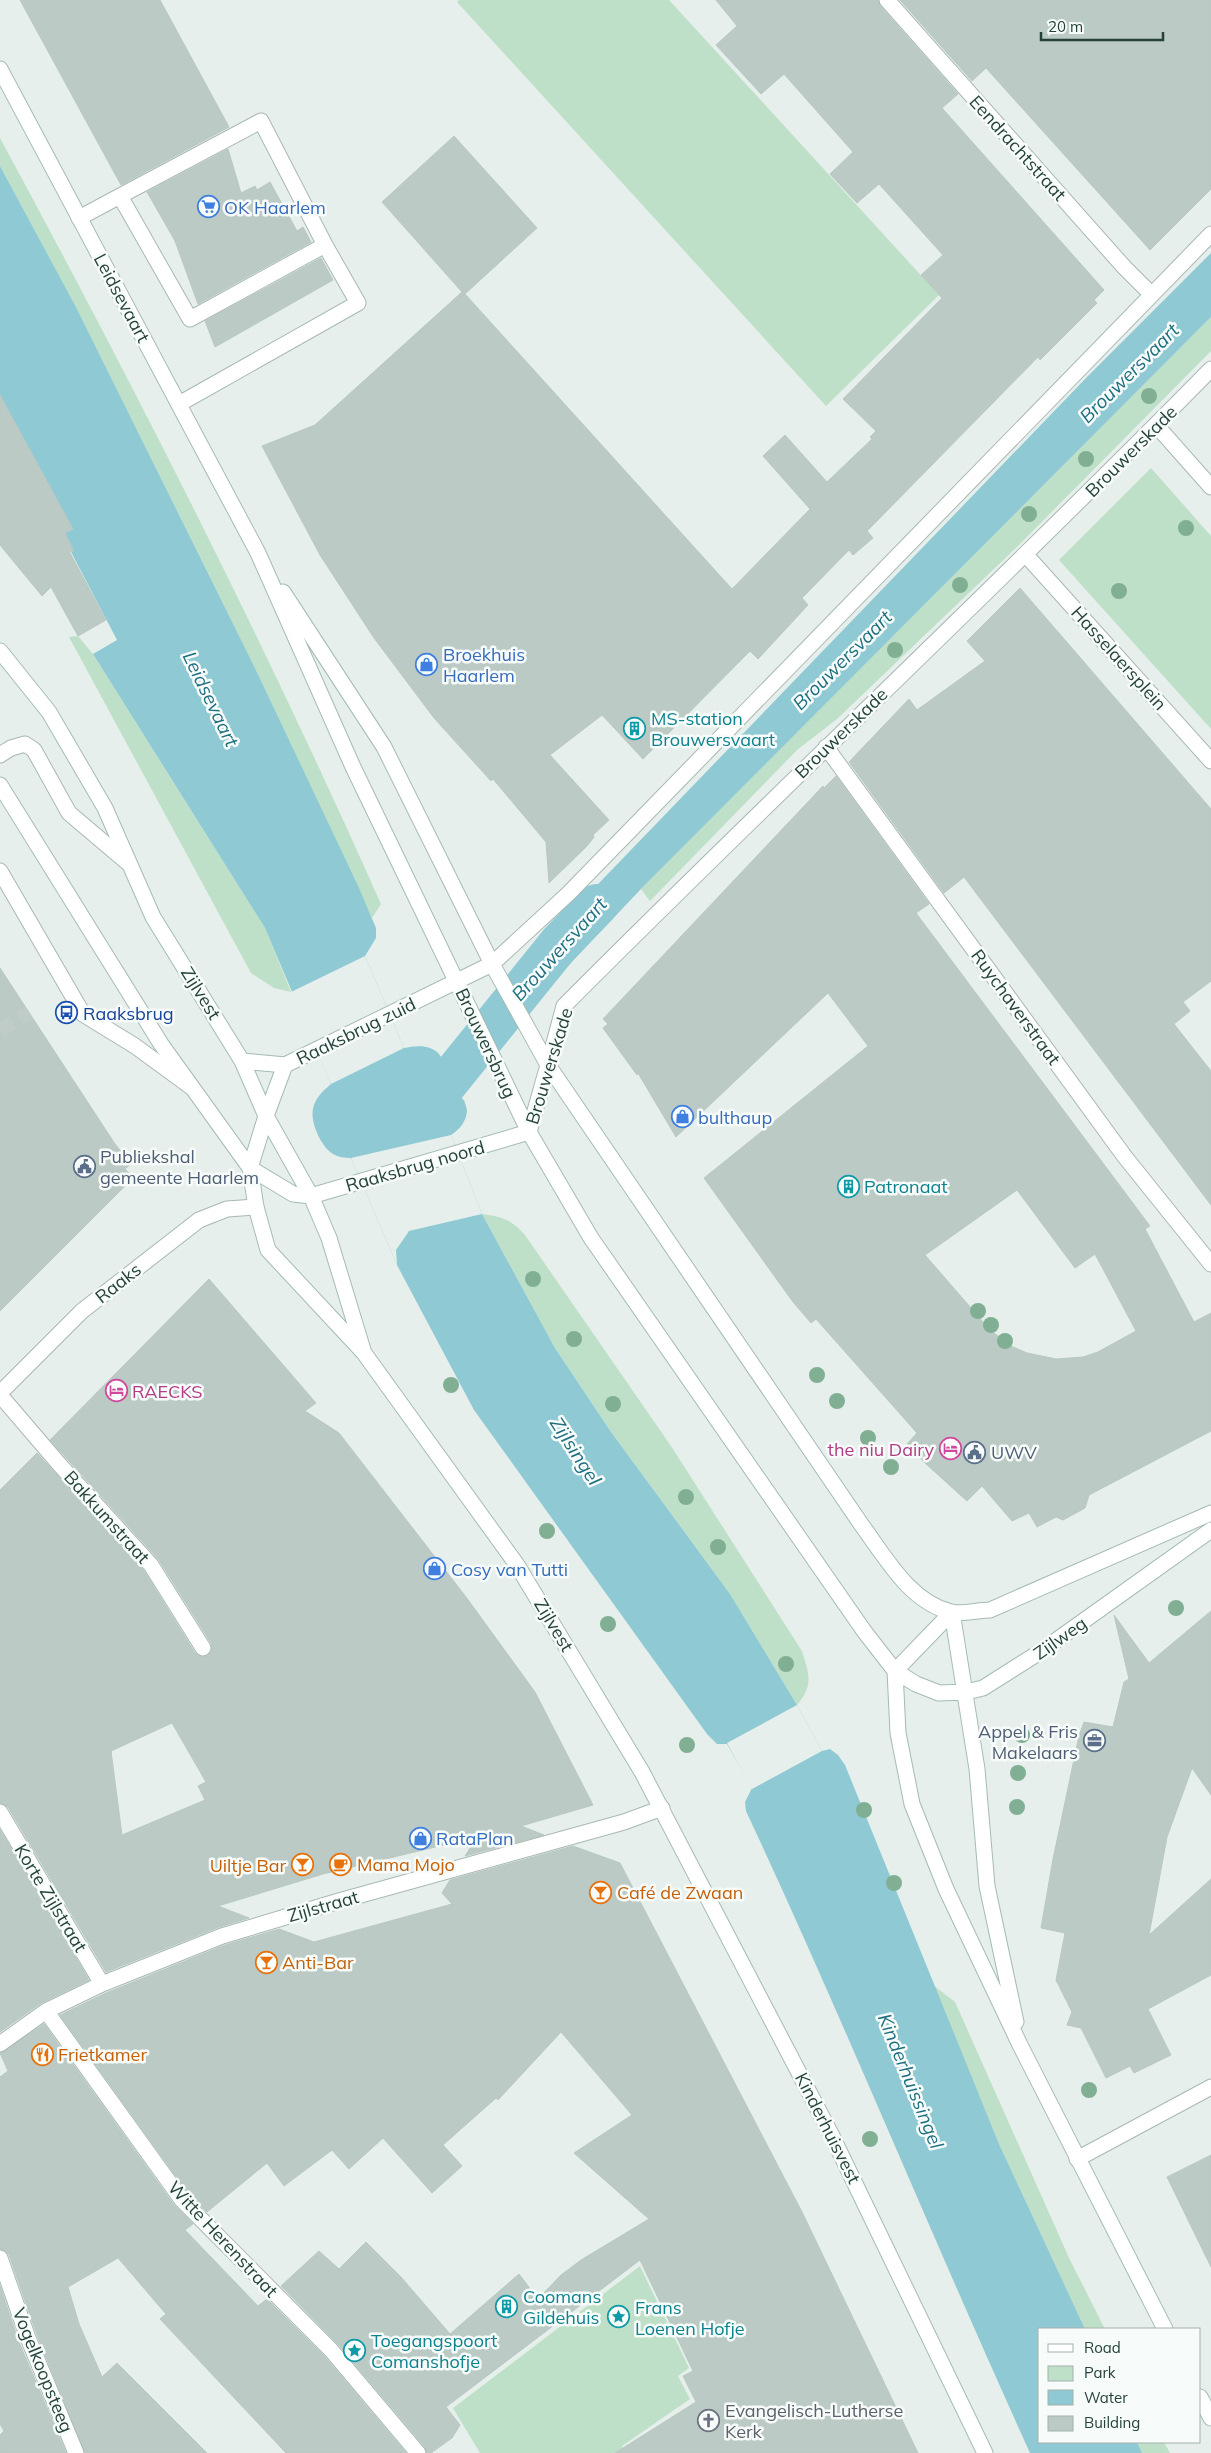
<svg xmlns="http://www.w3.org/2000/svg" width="1211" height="2453" viewBox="0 0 1211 2453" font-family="Mulish,sans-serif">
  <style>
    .green { fill: #bfe0c8 }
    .water { fill: #8ec9d4 }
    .pier { fill: #e6efeb }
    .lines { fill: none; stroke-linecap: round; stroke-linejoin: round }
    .canal { stroke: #8ec9d4; stroke-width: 42 }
    .building { fill: #bbcac4; stroke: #b8c9c2; fill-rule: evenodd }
    .street-tunnel { stroke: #bfccc8; stroke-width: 15; stroke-dasharray: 15 8; stroke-linecap: butt }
    .lane-casing { stroke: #a8b8b2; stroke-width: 17 }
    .street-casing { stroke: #a8b8b2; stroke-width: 17 }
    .secondary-casing { stroke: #a4bbb3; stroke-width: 17 }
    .lane { stroke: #fff; stroke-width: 15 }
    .street { stroke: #fff; stroke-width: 15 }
    .secondary { stroke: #fff; stroke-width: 15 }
    .tree { fill: #80af93 }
    .labels { text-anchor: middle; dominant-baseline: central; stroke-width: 5; stroke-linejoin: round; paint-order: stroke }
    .street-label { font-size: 18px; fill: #24423a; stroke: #f7fbf9 }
    .shop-label { font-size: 18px; fill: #366cbe; stroke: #f7fbf9; text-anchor: start }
    .culture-label { font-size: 18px; fill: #0d838f; stroke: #f7fbf9; text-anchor: start }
    .transit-label { font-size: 18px; fill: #164399; stroke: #f7fbf9; text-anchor: start }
    .service-label { font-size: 18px; fill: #4e5e75; stroke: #f7fbf9; text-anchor: start }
    .hotel-label { font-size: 18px; fill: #b23c85; stroke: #f7fbf9; text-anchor: start }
    .food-label { font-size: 18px; fill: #c56008; stroke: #f7fbf9; text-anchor: start }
    .worship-label { font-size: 18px; fill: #5b616d; stroke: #f7fbf9; text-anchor: start }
    .water-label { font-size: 19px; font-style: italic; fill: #1c6f80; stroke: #f7fbf9 }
  </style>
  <rect width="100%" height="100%" fill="#e6efeb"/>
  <!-- green -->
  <path class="green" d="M459,0h210l270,295 -113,111 -369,-404z
    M0,138c136,251 265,505 381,766l-9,14 -117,-250 -179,-361 -76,-141z
    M1211,317v34l-192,194 -182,174 -40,31 -147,151 -9,-12z
    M1151,468l60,68v193l-152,-169z
    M78,636l15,18 172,274 26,64 -17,-4 -23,-15 -182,-336z
    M482,1214c20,3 29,5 43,21l146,211 131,205c7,24 12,33 -5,54l-67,-111 -119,-162 -56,-84z
    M933,1985l22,17 115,258 35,69h-20l-86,-185z
    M640,2266l49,102 -11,8 12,23 -68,47v7h-142l-27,-45z
    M1137,2442h27l6,11h-28z"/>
  <!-- water -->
  <path class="water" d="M0,166l76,141 179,361 104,220 17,40v10l-11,18 39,92c11,-2 23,-4 33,4 8,7 30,49 30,59 -1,11 -7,18 -16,24l31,79 73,134 56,84 119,162 67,111 25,46 8,-2 8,6 7,10 154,379 86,185h-45v113h97l5,11h-112c-97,-213 -185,-430 -284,-642l-1,-9 7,-14 -25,-44h-10l-10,-10 -233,-324 -77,-145 -46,-107c-6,0 -13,-1 -18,-4 -12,-7 -23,-32 -20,-45 2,-11 10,-18 18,-25l-66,-156 -172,-274 24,-14 -117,-224z
    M1211,253v64l-570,572 -73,77 -20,-30 540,-560z"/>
  <!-- pier -->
  <path class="pier" d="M365,956l39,92 -73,36 -40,-92z
    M447,1060l18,38 -2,2 -18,-38z
    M451,1135l31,79 -73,17 -13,19 1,15 -46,-107z
    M797,1705l25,46 -70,38 -25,-46z"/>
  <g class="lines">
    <!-- canal -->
    <path class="canal" d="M402,1107l44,-23 114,-141 37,-38"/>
  </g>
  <!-- building -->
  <path class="building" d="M20,0h140l69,127 -108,58z
    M716,0h162l2,6 78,88 -16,14 162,182 -10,10 3,3 -57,57 -2,-3 -164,167 -7,7 6,7 -20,17 -4,-5 -47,48 6,7 -50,54 -8,-8 -107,108 -41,-44 -52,40 59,65 -16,15 1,2 -7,9 -38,37 -3,-41 -53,-63 -2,2 -57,-63 -60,-80 -54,-83 -58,-109 53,-21 147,-133 -80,-90 72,-66 83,92 -72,66 267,295 78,-80 -47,-53 22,-21 42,47 45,-43 -2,-2 6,-6 -33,-32 99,-101 -21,-23 22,-20 -64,-71 -22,19 -27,-29 23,-22 -69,-78 -23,20 -45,-49 21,-19z
    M900,0h311v189l-61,61 -164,-182 -14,13z
    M228,149l13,44 14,-7 2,4 13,-8 27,49 6,-4 8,15 -113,62 -23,-63 -28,-49z
    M321,258l12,22 -118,67 -10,-26z
    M0,395l73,134 -8,4 9,18h-5l37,69 -28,16 -27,-49 -9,9 -42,-51z
    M1020,588l191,221v172l-28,21 7,9 -16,13 37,47v134l-247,-328 -20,16 -95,-131 60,-63 8,11 68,-49 -18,-20z
    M836,776l93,128 -13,9 234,313 -5,3 49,93 17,-9v118l-122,64 -4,13 -22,12 -7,-3 -19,10 -8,-14 -17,8 -30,-35 -15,15 -41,-37 -19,-20 10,-11 -101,-114 -5,4 -18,-21 -89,-124 164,-132 -40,-53 -152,144 -38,-64 -1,2 -34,-47 5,-4 -5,-5 220,-233 1,2zM1017,1190l58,78 20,-14 41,77 -38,21 -15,5 -27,2 -29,-6 -14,-6 -22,-16 -66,-76z
    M0,968l115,176 16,20 -6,5 8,9 -133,133z
    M209,1279l107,124 -11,8 34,22 127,164 69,95 58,113 -72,21 23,9 -79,21 12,-19 -154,37 -105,32 31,12 -30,9 -113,45 -98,-165 -8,-4v-313l37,-37 107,118 51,82 8,4 5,-1 4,-8 -1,-5 -52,-83 -109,-120zM172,1723l34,59 -8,4 7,14 -83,35 -11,-84z
    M1211,1611v184l-19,-27 -25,69 -18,98 62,-56v96l-63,34 23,46 -37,18 -4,-7 -24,12 -25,-50 -14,-3 5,-13 -16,-32 9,-47 -24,-5 12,-69 26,-123 5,-14 29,5 11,-45 5,-3 -15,-64 35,48z
    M0,1830l89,150 -48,23 -41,29z
    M573,1846l47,17 182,349 116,241h-303l81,-51 -13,-26 10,-5 -53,-111 -194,147 14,18 -8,13 -21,15h-4l-2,-6 -87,-103 -57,-58 38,-35 20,18 27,-27 35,35 49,57 69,-60 19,25 23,-24 20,-15 68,-41 -75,-66 58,-38 -71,-83 -63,68 -2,-2 -53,47 19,21 -30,27 -49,-55 -34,31 -17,-19 -48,36 -17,-23 -60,49 -18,-18 -129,-179 46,-22 119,-48 54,-16 35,13 138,-38 -10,-11 8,-13z
    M44,2024l130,181 19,19 -8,6 73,76 9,-7 57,57 82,97h-120l-126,-134 6,-5 -48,-56 -50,29 11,37 23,53 15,-14 90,90h-122l-48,-118 -28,-80 -3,-4 -6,-2v-172l8,-6 -8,-18z
    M1211,2155v112l-44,-90z
    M0,2286l19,56 47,111h-66v-18l4,-4 -4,-7z"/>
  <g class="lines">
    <!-- street-tunnel -->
    <path class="street-tunnel" d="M0,1030l29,-17"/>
    <defs>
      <path id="lane" d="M120,196l141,-75 64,124
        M79,218l41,-22 70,123 135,-74 33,58 -179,101
        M0,755l11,-7 14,-4 9,6 35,63 59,50
        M0,871l83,143 52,32 56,41
        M199,1220l28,-11 29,-2"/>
      <path id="street" d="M887,0l237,267 27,27
        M1156,425l55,62
        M1026,555l185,206
        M826,747l299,410 86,107
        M492,964l77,-71 642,-659
        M548,1065l16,-59c214,-215 435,-421 647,-637
        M0,1393l82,-82 117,-91
        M0,1395l59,69 92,101 52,83
        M0,1812l102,172
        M46,2011l136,189 149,150 87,103
        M0,2044l46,-33 56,-27 120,-48 117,-35 285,-79 38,-14
        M1077,2159l134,-72
        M0,2258l28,80 48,115"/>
      <path id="secondary" d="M0,69l258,484 95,214 176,365 62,106 273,393 31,40 21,13 23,9 27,-1 17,-4 57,-36 171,-122
        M283,592l101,155 108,217 56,101 315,462c23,31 47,75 88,85 11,3 27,-2 39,-2l221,-97
        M0,651l49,61 56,96 48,109 89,144 24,55 45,80 18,42 34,112
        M0,785l161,259 89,124 6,39 12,43 96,103 153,212 125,207 190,364 153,317
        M242,1061l43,4 207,-101
        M529,1132l19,-67
        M250,1168l43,26 18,2 218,-64
        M250,1168l16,-52 19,-51
        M952,1612l-57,59 3,62 14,71 34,85 74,156 145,284
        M952,1612l25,157 10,117 29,136
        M1200,2397l11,21"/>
    </defs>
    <!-- lane casing -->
    <use href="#lane" class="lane-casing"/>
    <!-- street casing -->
    <use href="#street" class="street-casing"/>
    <!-- secondary casing -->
    <use href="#secondary" class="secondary-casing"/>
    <!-- lane -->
    <use href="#lane" class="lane"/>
    <!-- street -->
    <use href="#street" class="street"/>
    <!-- secondary -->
    <use href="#secondary" class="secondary"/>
  </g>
  <!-- trees -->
  <g class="tree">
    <circle cx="1149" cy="396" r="8"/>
    <circle cx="1086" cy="459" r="8"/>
    <circle cx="1029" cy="514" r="8"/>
    <circle cx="1186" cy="528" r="8"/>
    <circle cx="960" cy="585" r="8"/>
    <circle cx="1119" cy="591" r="8"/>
    <circle cx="895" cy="650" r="8"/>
    <circle cx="533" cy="1279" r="8"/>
    <circle cx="978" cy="1311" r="8"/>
    <circle cx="991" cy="1325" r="8"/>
    <circle cx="574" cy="1339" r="8"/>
    <circle cx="1005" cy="1341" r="8"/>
    <circle cx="817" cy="1375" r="8"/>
    <circle cx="451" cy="1385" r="8"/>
    <circle cx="837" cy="1401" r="8"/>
    <circle cx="613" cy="1404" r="8"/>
    <circle cx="868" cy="1438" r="8"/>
    <circle cx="891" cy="1467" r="8"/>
    <circle cx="686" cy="1497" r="8"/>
    <circle cx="547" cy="1531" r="8"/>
    <circle cx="718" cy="1547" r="8"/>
    <circle cx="1176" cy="1608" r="8"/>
    <circle cx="608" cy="1624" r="8"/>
    <circle cx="786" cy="1664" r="8"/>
    <circle cx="1022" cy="1735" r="8"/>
    <circle cx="687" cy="1745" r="8"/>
    <circle cx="1018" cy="1773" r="8"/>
    <circle cx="1017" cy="1807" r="8"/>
    <circle cx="864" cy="1810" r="8"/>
    <circle cx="894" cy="1883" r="8"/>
    <circle cx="1089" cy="2090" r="8"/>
    <circle cx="870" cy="2139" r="8"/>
  </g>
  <!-- icons -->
  <defs>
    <symbol id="supermarket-ring" viewBox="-11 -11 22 22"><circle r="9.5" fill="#f7fbf9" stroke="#3f7fe0" stroke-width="1.5"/><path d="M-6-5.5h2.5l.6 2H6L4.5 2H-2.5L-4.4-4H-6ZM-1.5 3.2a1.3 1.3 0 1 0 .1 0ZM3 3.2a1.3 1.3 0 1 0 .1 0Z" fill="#3f7fe0"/></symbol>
    <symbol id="shop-ring" viewBox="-11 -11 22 22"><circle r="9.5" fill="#f7fbf9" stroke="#3f7fe0" stroke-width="1.5"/><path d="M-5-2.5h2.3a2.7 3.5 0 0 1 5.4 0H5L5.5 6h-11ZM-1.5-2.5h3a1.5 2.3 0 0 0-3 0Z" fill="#3f7fe0"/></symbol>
    <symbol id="building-ring" viewBox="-11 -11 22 22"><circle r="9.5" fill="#f7fbf9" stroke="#0f9aa8" stroke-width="1.5"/><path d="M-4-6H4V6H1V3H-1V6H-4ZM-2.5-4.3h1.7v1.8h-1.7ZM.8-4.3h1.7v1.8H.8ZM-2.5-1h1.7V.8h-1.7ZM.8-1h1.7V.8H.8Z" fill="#0f9aa8"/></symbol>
    <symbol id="bus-ring" viewBox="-11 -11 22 22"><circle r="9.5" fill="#f7fbf9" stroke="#1a4fb4" stroke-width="1.5"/><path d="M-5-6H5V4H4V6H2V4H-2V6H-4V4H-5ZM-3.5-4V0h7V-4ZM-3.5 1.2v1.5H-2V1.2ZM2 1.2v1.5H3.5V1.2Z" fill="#1a4fb4"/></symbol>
    <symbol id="civic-ring" viewBox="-11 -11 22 22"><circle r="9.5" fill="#f7fbf9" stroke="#5c6f8a" stroke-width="1.5"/><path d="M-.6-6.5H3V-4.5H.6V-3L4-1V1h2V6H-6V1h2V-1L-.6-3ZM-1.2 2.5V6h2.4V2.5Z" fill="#5c6f8a"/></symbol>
    <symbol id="hotel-ring" viewBox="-11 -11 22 22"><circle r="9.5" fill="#f7fbf9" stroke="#d1479c" stroke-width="1.5"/><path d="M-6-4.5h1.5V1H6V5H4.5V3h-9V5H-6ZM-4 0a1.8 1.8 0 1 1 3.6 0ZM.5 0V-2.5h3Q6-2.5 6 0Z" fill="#d1479c"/></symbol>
    <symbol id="office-ring" viewBox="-11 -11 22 22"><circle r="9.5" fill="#f7fbf9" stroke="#5c6f8a" stroke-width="1.5"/><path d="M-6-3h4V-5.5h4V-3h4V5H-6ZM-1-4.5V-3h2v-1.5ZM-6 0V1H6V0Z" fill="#5c6f8a"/></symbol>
    <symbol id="cafe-ring" viewBox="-11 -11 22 22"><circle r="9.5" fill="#f7fbf9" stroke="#e8710a" stroke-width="1.5"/><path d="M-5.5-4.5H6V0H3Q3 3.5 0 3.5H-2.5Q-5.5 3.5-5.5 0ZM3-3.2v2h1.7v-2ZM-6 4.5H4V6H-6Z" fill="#e8710a"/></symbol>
    <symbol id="bar-ring" viewBox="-11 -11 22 22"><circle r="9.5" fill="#f7fbf9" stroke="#e8710a" stroke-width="1.5"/><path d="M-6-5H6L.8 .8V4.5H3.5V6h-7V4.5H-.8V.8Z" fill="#e8710a"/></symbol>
    <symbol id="restaurant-ring" viewBox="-11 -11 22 22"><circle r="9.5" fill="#f7fbf9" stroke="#e8710a" stroke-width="1.5"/><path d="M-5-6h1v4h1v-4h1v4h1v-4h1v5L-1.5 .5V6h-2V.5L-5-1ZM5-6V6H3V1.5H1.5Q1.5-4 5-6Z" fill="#e8710a"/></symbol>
    <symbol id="sight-ring" viewBox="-11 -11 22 22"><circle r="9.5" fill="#f7fbf9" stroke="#0f9aa8" stroke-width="1.5"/><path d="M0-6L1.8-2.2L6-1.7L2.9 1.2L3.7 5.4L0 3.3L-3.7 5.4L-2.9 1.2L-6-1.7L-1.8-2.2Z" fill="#0f9aa8"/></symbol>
    <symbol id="church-ring" viewBox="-11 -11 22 22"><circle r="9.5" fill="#f7fbf9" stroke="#6b7280" stroke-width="1.5"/><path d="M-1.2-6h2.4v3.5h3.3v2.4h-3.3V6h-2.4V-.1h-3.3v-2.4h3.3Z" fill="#6b7280"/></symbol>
  </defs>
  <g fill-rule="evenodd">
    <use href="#supermarket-ring" x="196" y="194" width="25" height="25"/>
    <use href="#shop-ring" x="414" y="652" width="25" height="25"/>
    <use href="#building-ring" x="622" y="716" width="25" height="25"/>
    <use href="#bus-ring" x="54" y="1000" width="25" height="25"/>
    <use href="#shop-ring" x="670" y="1104" width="25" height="25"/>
    <use href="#civic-ring" x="72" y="1154" width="25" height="25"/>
    <use href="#building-ring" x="836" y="1174" width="25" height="25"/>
    <use href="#hotel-ring" x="104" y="1378" width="25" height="25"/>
    <use href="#hotel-ring" x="938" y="1436" width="25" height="25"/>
    <use href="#civic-ring" x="962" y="1440" width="25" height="25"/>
    <use href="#shop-ring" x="422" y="1556" width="25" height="25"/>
    <use href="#office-ring" x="1082" y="1728" width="25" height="25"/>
    <use href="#shop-ring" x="408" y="1826" width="25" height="25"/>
    <use href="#cafe-ring" x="328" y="1852" width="25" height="25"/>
    <use href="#bar-ring" x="290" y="1852" width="25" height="25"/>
    <use href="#bar-ring" x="588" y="1880" width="25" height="25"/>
    <use href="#bar-ring" x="254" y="1950" width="25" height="25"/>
    <use href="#restaurant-ring" x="30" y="2042" width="25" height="25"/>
    <use href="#building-ring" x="494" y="2294" width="25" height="25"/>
    <use href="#sight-ring" x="606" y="2304" width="25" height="25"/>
    <use href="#sight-ring" x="342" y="2338" width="25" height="25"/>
    <use href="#church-ring" x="696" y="2408" width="25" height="25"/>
  </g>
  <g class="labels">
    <!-- street labels -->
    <g class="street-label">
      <text transform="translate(1018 148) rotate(48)">Eendrachtstraat</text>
      <text transform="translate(122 298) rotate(62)">Leidsevaart</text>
      <text transform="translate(1131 451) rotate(-45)">Brouwerskade</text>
      <text transform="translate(1119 658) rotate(48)">Hasselaersplein</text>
      <text transform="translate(841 733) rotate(-44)">Brouwerskade</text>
      <text transform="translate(201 993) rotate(58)">Zijlvest</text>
      <text transform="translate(1016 1007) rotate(54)">Ruychaverstraat</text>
      <text transform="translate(356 1031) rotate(-26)">Raaksbrug zuid</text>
      <text transform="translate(486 1043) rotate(65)">Brouwersbrug</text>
      <text transform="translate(549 1066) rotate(-73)">Brouwerskade</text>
      <text transform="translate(415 1166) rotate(-16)">Raaksbrug noord</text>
      <text transform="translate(118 1283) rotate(-38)">Raaks</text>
      <text transform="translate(107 1517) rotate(48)">Bakkumstraat</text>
      <text transform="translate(554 1625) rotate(59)">Zijlvest</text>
      <text transform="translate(1060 1638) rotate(-35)">Zijlweg</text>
      <text transform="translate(51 1898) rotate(59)">Korte Zijlstraat</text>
      <text transform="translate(323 1906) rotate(-16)">Zijlstraat</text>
      <text transform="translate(828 2128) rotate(63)">Kinderhuisvest</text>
      <text transform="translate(223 2239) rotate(47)">Witte Herenstraat</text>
      <text transform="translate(43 2370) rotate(68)">Vogelkoopsteeg</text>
    </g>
    <!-- shop labels -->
    <g class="shop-label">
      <text x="224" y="207">OK Haarlem</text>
      <text x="443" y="654">Broekhuis<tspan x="443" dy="21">Haarlem</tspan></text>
      <text x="698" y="1117">bulthaup</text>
      <text x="451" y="1569">Cosy van Tutti</text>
      <text x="436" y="1838">RataPlan</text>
    </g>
    <!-- culture labels -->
    <g class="culture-label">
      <text x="651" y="718">MS-station<tspan x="651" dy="21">Brouwersvaart</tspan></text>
      <text x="864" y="1186">Patronaat</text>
      <text x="523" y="2296">Coomans<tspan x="523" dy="21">Gildehuis</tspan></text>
      <text x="635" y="2307">Frans<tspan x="635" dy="21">Loenen Hofje</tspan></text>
      <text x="371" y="2340">Toegangspoort<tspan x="371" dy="21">Comanshofje</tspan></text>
    </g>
    <!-- transit labels -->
    <g class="transit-label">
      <text x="83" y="1013">Raaksbrug</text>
    </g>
    <!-- service labels -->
    <g class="service-label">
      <text x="100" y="1156">Publiekshal<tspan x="100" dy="21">gemeente Haarlem</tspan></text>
      <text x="991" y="1452">UWV</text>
      <text x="1078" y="1731" text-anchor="end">Appel &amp; Fris<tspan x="1078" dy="21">Makelaars</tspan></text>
    </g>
    <!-- hotel labels -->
    <g class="hotel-label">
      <text x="132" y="1391">RAECKS</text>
      <text x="934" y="1449" text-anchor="end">the niu Dairy</text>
    </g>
    <!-- food labels -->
    <g class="food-label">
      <text x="357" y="1864">Mama Mojo</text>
      <text x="286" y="1865" text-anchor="end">Uiltje Bar</text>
      <text x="617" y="1892">Café de Zwaan</text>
      <text x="282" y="1962">Anti-Bar</text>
      <text x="58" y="2054">Frietkamer</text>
    </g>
    <!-- worship labels -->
    <g class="worship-label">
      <text x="725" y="2410">Evangelisch-Lutherse<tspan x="725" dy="21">Kerk</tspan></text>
    </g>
    <!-- water labels -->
    <g class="water-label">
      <text transform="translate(1129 373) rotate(-45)">Brouwersvaart</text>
      <text transform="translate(842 660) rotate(-45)">Brouwersvaart</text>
      <text transform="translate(211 699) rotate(64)">Leidsevaart</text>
      <text transform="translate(559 949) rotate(-48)">Brouwersvaart</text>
      <text transform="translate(576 1451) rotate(57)">Zijlsingel</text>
      <text transform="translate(911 2081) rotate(68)">Kinderhuissingel</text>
    </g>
  </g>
  <!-- legend -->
  <rect x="1038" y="2328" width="162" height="115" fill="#f7fbf9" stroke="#a3b1ad"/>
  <rect x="1048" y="2344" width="25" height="8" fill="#ffffff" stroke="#a3b1ad"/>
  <text x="1084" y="2353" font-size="15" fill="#24423a">Road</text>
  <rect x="1048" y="2366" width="25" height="15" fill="#bfe0c8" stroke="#a3b1ad"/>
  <text x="1084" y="2378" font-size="15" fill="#24423a">Park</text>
  <rect x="1048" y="2390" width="25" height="15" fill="#8ec9d4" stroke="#a3b1ad"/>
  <text x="1084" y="2403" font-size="15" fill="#24423a">Water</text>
  <rect x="1048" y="2416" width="25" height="15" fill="#bbcac4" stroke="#a3b1ad"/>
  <text x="1084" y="2428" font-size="15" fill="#24423a">Building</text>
  <!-- scale -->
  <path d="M1041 32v8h122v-8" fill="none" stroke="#24423a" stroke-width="2.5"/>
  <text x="1048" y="32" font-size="15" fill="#24423a" stroke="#f7fbf9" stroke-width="4" paint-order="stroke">20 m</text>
</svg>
